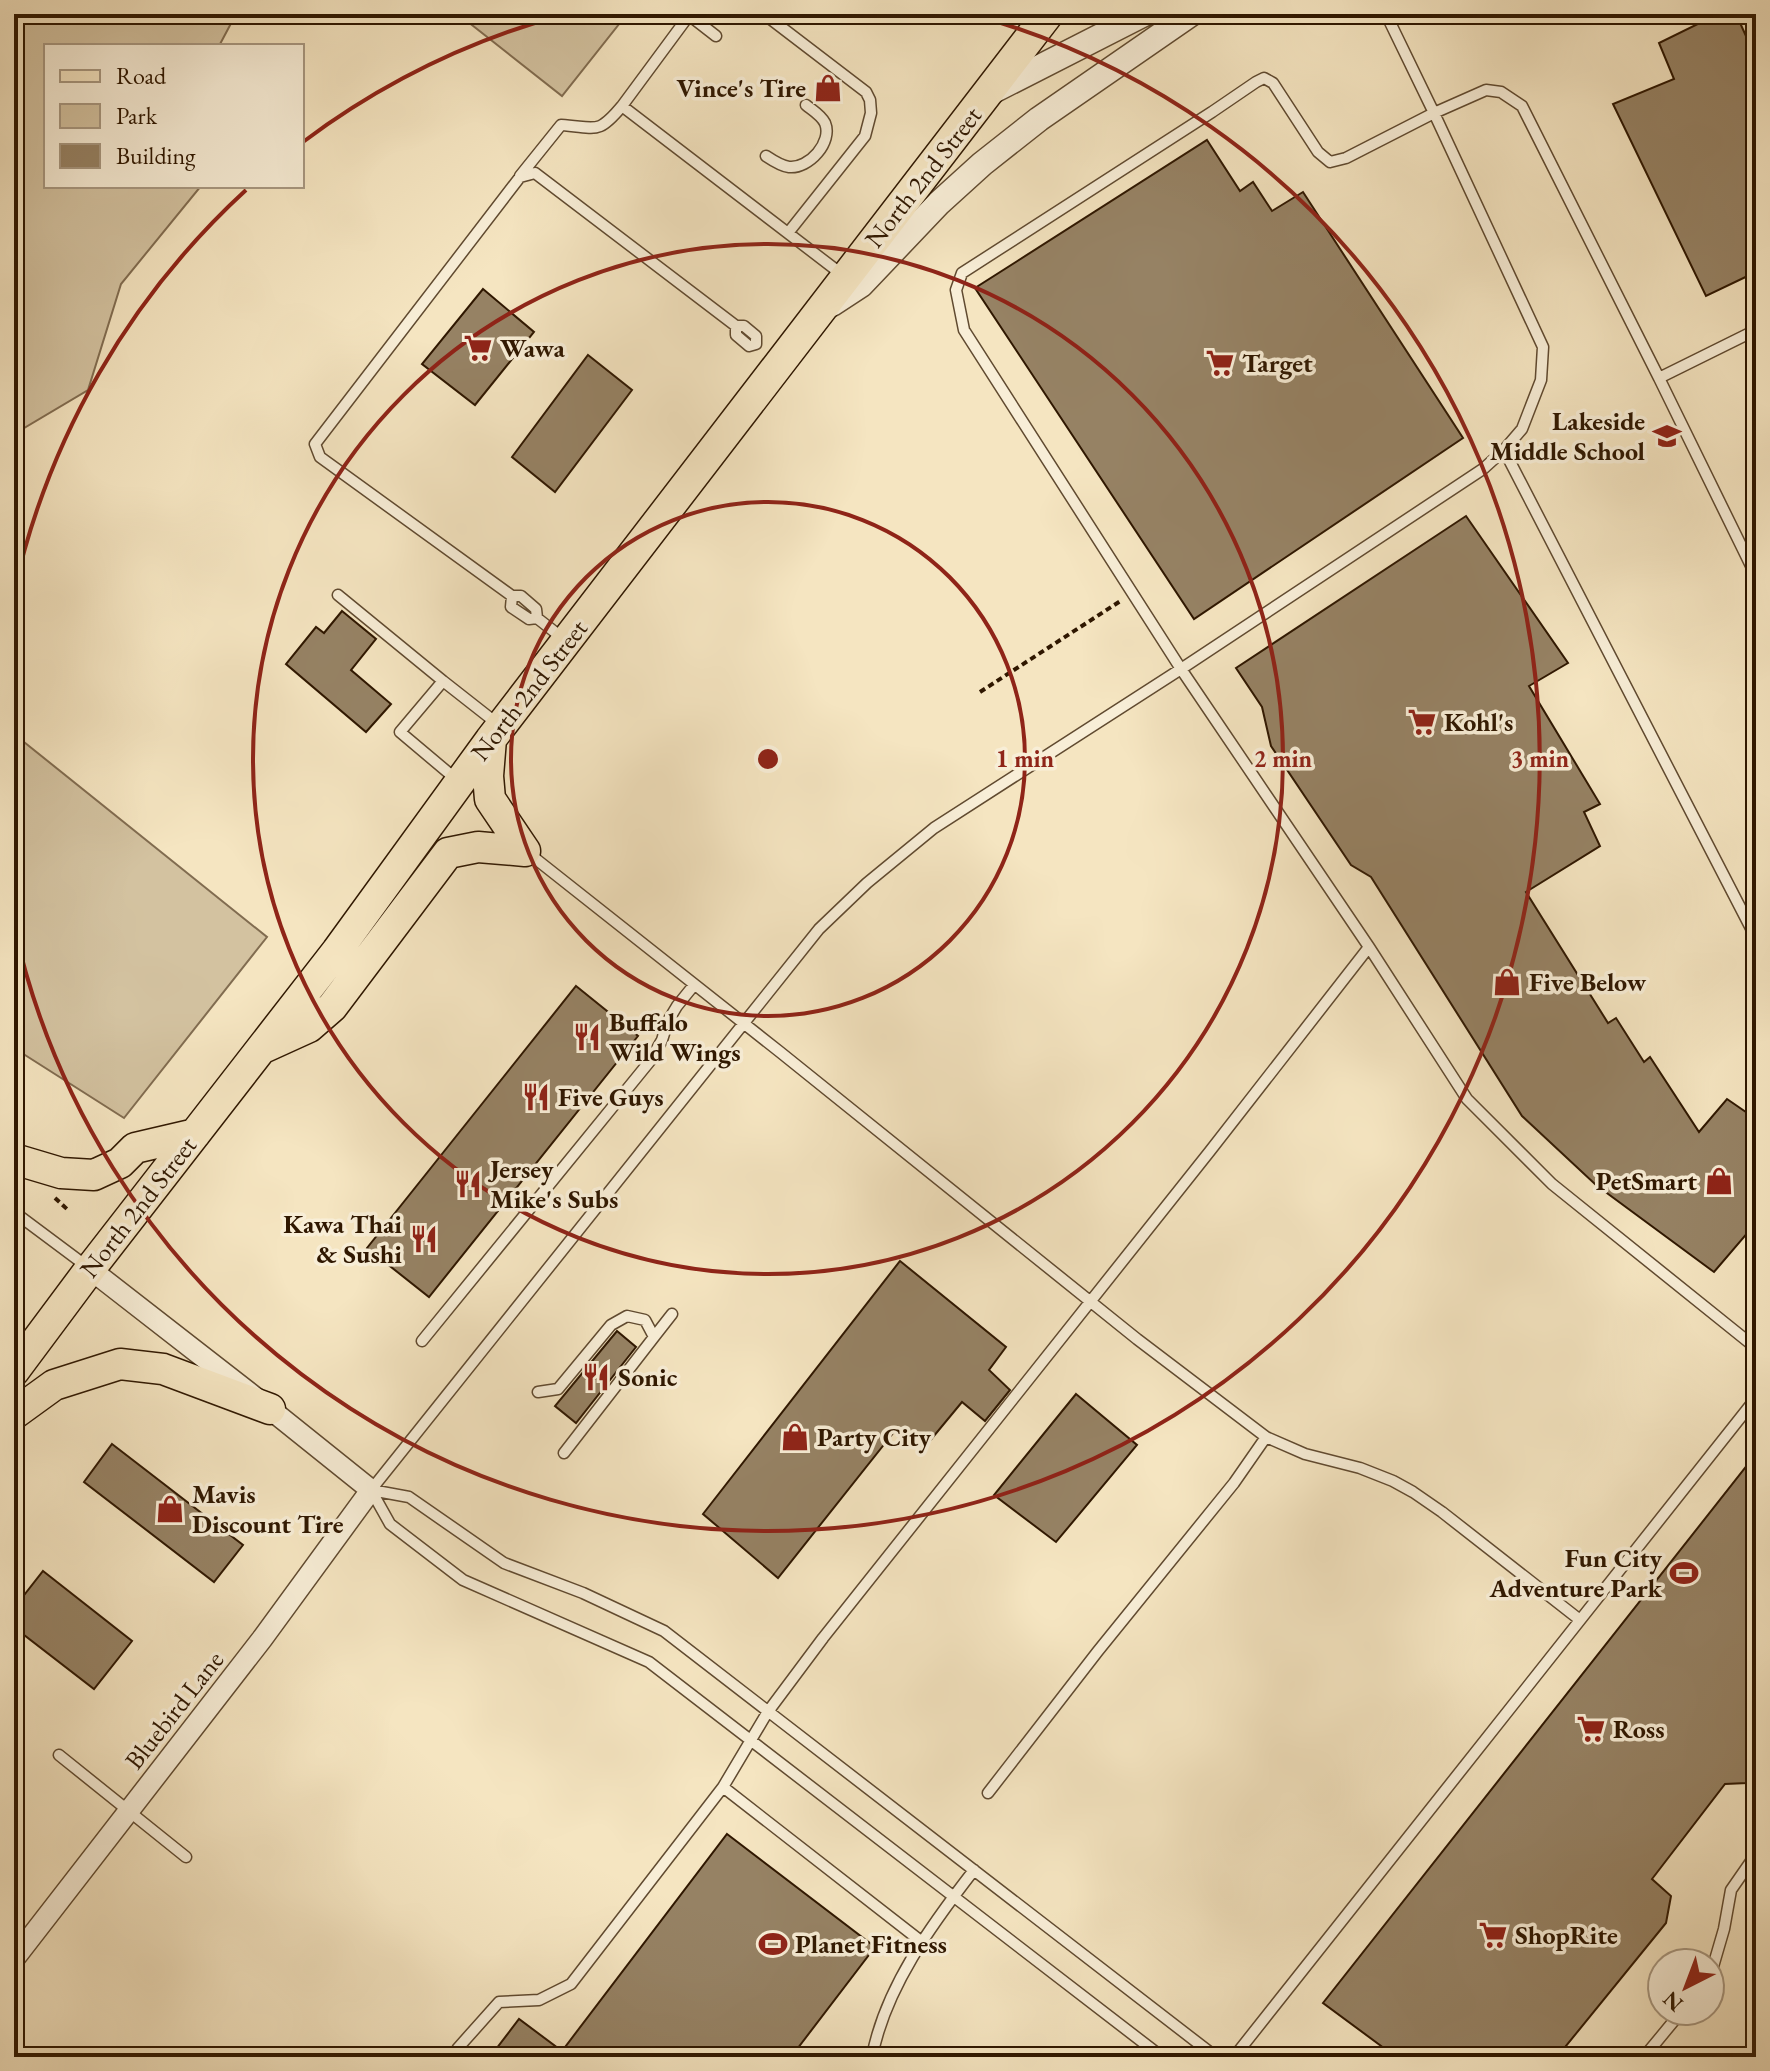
<svg xmlns="http://www.w3.org/2000/svg" width="1770" height="2071" viewBox="0 0 1770 2071" font-family="'EB Garamond',serif">
  <style>
    .green { fill: #d3c2a0; stroke: #816c50; stroke-width: 2 }
    .building { fill: #968264; stroke: #2f1700; stroke-width: 2 }
    .lines { fill: none; stroke-linecap: round; stroke-linejoin: round }
    .service-casing { stroke: #604a30; stroke-width: 13 }
    .minor-casing { stroke: #604a30; stroke-width: 23 }
    .tertiary-casing { stroke: #604a30; stroke-width: 27 }
    .primary-casing { stroke: #2f1700; stroke-width: 33 }
    .path { stroke: #2f1700; stroke-width: 4; stroke-dasharray: 6 4; stroke-linecap: butt }
    .service { stroke: #f8eed7; stroke-width: 10 }
    .minor { stroke: #f8eed7; stroke-width: 20 }
    .tertiary { stroke: #f8eed7; stroke-width: 24 }
    .primary { stroke: #f5e5c1; stroke-width: 30 }
    .ring { fill: none; stroke: #8f2418; stroke-width: 4 }
    .labels { text-anchor: middle; dominant-baseline: central; stroke-width: 7; stroke-linejoin: round; paint-order: stroke }
    .poi-label { font-size: 26px; font-weight: bold; fill: #2f1700; stroke: #f8eed7; text-anchor: start }
    .street-label { font-size: 26px; fill: #2f1700; stroke: #f8eed7 }
    .centre { fill: #8f2418; stroke: #f8eed7; stroke-width: 4 }
    .ring-label { font-size: 24px; text-anchor: middle; font-weight: bold; fill: #8f2418; stroke: #f8eed7; stroke-width: 7; stroke-linejoin: round; paint-order: stroke }
  </style>
  <rect width="100%" height="100%" fill="#f5e5c1"/>
  <filter id="stains"><feTurbulence type="fractalNoise" baseFrequency=".0025" numOctaves="4"/><feColorMatrix values="0 0 0 0 .2 0 0 0 0 .09 0 0 0 0 .02 0 0 0 .5 -.17"/></filter>
  <radialGradient id="worn" r=".72"><stop offset=".6" stop-color="#630" stop-opacity="0"/><stop offset="1" stop-color="#630" stop-opacity=".3"/></radialGradient>
  <!-- green -->
  <path class="green" d="M14,14h222l-17,32h-173v140h155l-80,98 -33,106 -74,44z
    M458,14h169l-65,82z
    M14,734l253,203 -143,181 -110,-70z"/>
  <!-- building -->
  <path class="building" d="M1718,14h18l15,33 5,-3v228l-50,24 -93,-192 61,-25 -15,-36z
    M1207,140l33,51 13,-9 19,29 31,-19 160,246 -269,181 -219,-331z
    M483,289l51,43 -59,73 -53,-41z
    M588,355l44,35 -77,102 -43,-35z
    M1466,516l102,147 -39,23 71,118 -16,8 16,34 -74,46 82,131 8,-5 28,44 6,-5 49,75 28,-33 29,20v104l-42,49 -118,-87 -74,-69 -151,-239 -20,-12 -80,-119 -9,-39 -26,-39z
    M342,611l34,28 -25,31 40,34 -25,28 -80,-68 30,-37 8,6z
    M576,986l62,50 -209,261 -62,-49z
    M900,1261l106,86 -17,23 21,20 -25,31 -23,-19 -38,46 -30,-16 -116,146 -75,-64z
    M617,1331l19,16 -60,76 -21,-17z
    M1076,1394l61,51 -81,97 -62,-47z
    M112,1444l131,101 -29,37 -130,-100z
    M1756,1454v317l-4,-3 -5,15 -22,1 -73,95 19,17 -5,27 -109,134h-161l-73,-54z
    M43,1571l89,70 -38,48 -70,-54 -10,-2v-25z
    M727,1834l148,113 -84,110h-301l29,-38 43,32z"/>
  <g class="lines">
    <defs>
      <path id="service" d="M764,14l102,78 4,8 1,13 -6,23 -77,97
        M689,15l27,21
        M622,106l68,-92
        M766,156c6,4 15,10 23,11 20,2 44,-25 36,-44 -4,-8 -13,-13 -19,-18
        M520,176l41,-51c35,2 36,11 61,-19l222,170
        M1756,330l-97,48 -137,-272 -21,-14 -15,-2 -52,23 -88,45 -16,4 -12,-10 -45,-69 -9,-5 -8,4 -44,30 -250,161 -6,17 8,40 217,339 188,278 98,152 85,85 204,164
        M1659,378l97,198
        M1504,450l252,488
        M338,595l105,86
        M512,596l-192,-139 -5,-13 205,-267 15,-4 201,153h8l12,10v8l-7,2 -13,-11v-9
        M537,618l-1,-9 -15,-13h-9l-1,11 18,12 8,-1 28,22
        M457,780l-57,-48 43,-51 56,44
        M527,852l253,200 357,287 129,98 39,17 55,14 33,13 20,11 29,20 138,108
        M14,1212l75,56
        M654,1337l18,-23
        M422,1341l228,-280 12,-21 6,-19 9,-15 17,-21
        M538,1392l20,-3 53,-64 16,-9 18,4 9,17 -90,116
        M371,1490l448,-561 48,-46 67,-55 247,-159 302,-200 21,-19 18,-21 19,-49 2,-33 -109,-234 -48,-99
        M371,1490l38,7 95,66 79,30 81,38 552,426
        M371,1490l19,34 73,56 186,82 513,395
        M59,1755l127,102
        M723,1787l199,155
        M988,1793l110,-142 136,-168 32,-46
        M1710,1977l14,-48 7,-39 25,-36
        M453,2057l5,-9 41,-46 40,-2 32,-16 152,-197 44,-74 56,-75 387,-487 159,-204
        M872,2057c13,-69 60,-133 102,-187
        M1234,2057l522,-659
        M1644,2057l38,-46"/>
      <path id="minor" d="M14,1959l248,-320 109,-149 -101,-81 -180,-140"/>
      <path id="tertiary" d="M989,93l155,-79
        M832,304l29,-19 78,-82 43,-39 57,-45 152,-105"/>
      <path id="primary" d="M491,739l-3,37 2,23 35,52
        M265,1047l44,-20 23,-20 116,-154 30,-6 47,4
        M14,1159l47,14 33,2 26,-12 15,-15 60,-14
        M14,1371l76,-102 247,-318 154,-212 557,-725
        M14,1414l40,-29 66,-21 43,5 107,40"/>
    </defs>
    <!-- service casing -->
    <use href="#service" class="service-casing"/>
    <!-- minor casing -->
    <use href="#minor" class="minor-casing"/>
    <!-- tertiary casing -->
    <use href="#tertiary" class="tertiary-casing"/>
    <!-- primary casing -->
    <use href="#primary" class="primary-casing"/>
    <!-- path -->
    <path class="path" d="M980,692l142,-92
      M55,1198l13,12"/>
    <!-- service -->
    <use href="#service" class="service"/>
    <!-- minor -->
    <use href="#minor" class="minor"/>
    <!-- tertiary -->
    <use href="#tertiary" class="tertiary"/>
    <!-- primary -->
    <use href="#primary" class="primary"/>
  </g>
  <!-- distance rings -->
  <g class="ring">
    <circle cx="768" cy="759" r="257"/>
    <circle cx="768" cy="759" r="515"/>
    <path d="M14 592A772 772 0 0 1 246 190M303 142A772 772 0 0 1 562 15M974 15A772 772 0 1 1 14 926"/>
  </g>
  <!-- icons -->
  <defs>
    <symbol id="shop-bare" viewBox="-9 -9 18 18"><path d="M-5-2.5h2.3a2.7 3.5 0 0 1 5.4 0H5L5.5 6h-11ZM-1.5-2.5h3a1.5 2.3 0 0 0-3 0Z" fill="#8f2418" stroke="#f8eed7" stroke-width="2.5" paint-order="stroke"/></symbol>
    <symbol id="supermarket-bare" viewBox="-9 -9 18 18"><path d="M-6-5.5h2.5l.6 2H6L4.5 2H-2.5L-4.4-4H-6ZM-1.5 3.2a1.3 1.3 0 1 0 .1 0ZM3 3.2a1.3 1.3 0 1 0 .1 0Z" fill="#8f2418" stroke="#f8eed7" stroke-width="2.5" paint-order="stroke"/></symbol>
    <symbol id="school-bare" viewBox="-9 -9 18 18"><path d="M0-5L7-2L0 1L-7-2ZM-4 1L0 2.5L4 1V4Q0 6-4 4Z" fill="#8f2418" stroke="#f8eed7" stroke-width="2.5" paint-order="stroke"/></symbol>
    <symbol id="restaurant-bare" viewBox="-9 -9 18 18"><path d="M-5-6h1v4h1v-4h1v4h1v-4h1v5L-1.5 .5V6h-2V.5L-5-1ZM5-6V6H3V1.5H1.5Q1.5-4 5-6Z" fill="#8f2418" stroke="#f8eed7" stroke-width="2.5" paint-order="stroke"/></symbol>
    <symbol id="stadium-bare" viewBox="-9 -9 18 18"><path d="M0-5a6.5 5 0 1 0 0 10a6.5 5 0 1 0 0-10ZM-3.5-1.8h7v3.6h-7Z" fill="#8f2418" stroke="#f8eed7" stroke-width="2.5" paint-order="stroke"/></symbol>
  </defs>
  <g fill-rule="evenodd">
    <use href="#shop-bare" x="808" y="68" width="40" height="40"/>
    <use href="#supermarket-bare" x="458" y="328" width="40" height="40"/>
    <use href="#supermarket-bare" x="1200" y="343" width="40" height="40"/>
    <use href="#school-bare" x="1647" y="416" width="40" height="40"/>
    <use href="#supermarket-bare" x="1402" y="702" width="40" height="40"/>
    <use href="#shop-bare" x="1487" y="962" width="40" height="40"/>
    <use href="#restaurant-bare" x="567" y="1017" width="40" height="40"/>
    <use href="#restaurant-bare" x="516" y="1077" width="40" height="40"/>
    <use href="#shop-bare" x="1699" y="1161" width="40" height="40"/>
    <use href="#restaurant-bare" x="448" y="1164" width="40" height="40"/>
    <use href="#restaurant-bare" x="404" y="1219" width="40" height="40"/>
    <use href="#restaurant-bare" x="576" y="1357" width="40" height="40"/>
    <use href="#shop-bare" x="775" y="1417" width="40" height="40"/>
    <use href="#shop-bare" x="150" y="1489" width="40" height="40"/>
    <use href="#stadium-bare" x="1664" y="1553" width="40" height="40"/>
    <use href="#supermarket-bare" x="1571" y="1709" width="40" height="40"/>
    <use href="#supermarket-bare" x="1473" y="1915" width="40" height="40"/>
    <use href="#stadium-bare" x="753" y="1924" width="40" height="40"/>
  </g>
  <g class="labels">
    <!-- poi labels -->
    <g class="poi-label">
      <text x="806" y="88" text-anchor="end">Vince's Tire</text>
      <text x="500" y="348">Wawa</text>
      <text x="1242" y="363">Target</text>
      <text x="1645" y="421" text-anchor="end">Lakeside<tspan x="1645" dy="30">Middle School</tspan></text>
      <text x="1444" y="722">Kohl's</text>
      <text x="1529" y="982">Five Below</text>
      <text x="609" y="1022">Buffalo<tspan x="609" dy="30">Wild Wings</tspan></text>
      <text x="558" y="1097">Five Guys</text>
      <text x="490" y="1169">Jersey<tspan x="490" dy="30">Mike's Subs</tspan></text>
      <text x="1697" y="1181" text-anchor="end">PetSmart</text>
      <text x="402" y="1224" text-anchor="end">Kawa Thai<tspan x="402" dy="30">&amp; Sushi</tspan></text>
      <text x="618" y="1377">Sonic</text>
      <text x="817" y="1437">Party City</text>
      <text x="192" y="1494">Mavis<tspan x="192" dy="30">Discount Tire</tspan></text>
      <text x="1662" y="1558" text-anchor="end">Fun City<tspan x="1662" dy="30">Adventure Park</tspan></text>
      <text x="1613" y="1729">Ross</text>
      <text x="1515" y="1935">ShopRite</text>
      <text x="795" y="1944">Planet Fitness</text>
    </g>
    <!-- street labels -->
    <g class="street-label">
      <text transform="translate(923 177) rotate(-52)">North 2nd Street</text>
      <text transform="translate(529 690) rotate(-52)">North 2nd Street</text>
      <text transform="translate(138 1207) rotate(-52)">North 2nd Street</text>
      <text transform="translate(174 1710) rotate(-52)">Bluebird Lane</text>
    </g>
  </g>
  <circle cx="768" cy="759" r="12" class="centre"/>
  <g class="ring-label">
    <text x="1025" y="767">1 min</text>
    <text x="1283" y="767">2 min</text>
    <text x="1540" y="767">3 min</text>
  </g>
  <!-- margin -->
  <rect width="1770" height="2071" fill="none" stroke="#f5e5c1" stroke-width="48"/>
  <rect x="16" y="16" width="1738" height="2039" fill="none" stroke="#2f1700" stroke-width="4"/>
  <rect x="24" y="24" width="1722" height="2023" fill="none" stroke="#2f1700" stroke-width="2"/>
  <!-- legend -->
  <rect x="44" y="44" width="260" height="144" fill="#f8eed7" stroke="#a89881" stroke-width="2"/>
  <rect x="60" y="70" width="40" height="12" fill="#f5e5c1" stroke="#a89881" stroke-width="2"/>
  <text x="116" y="84" font-size="24" fill="#2f1700">Road</text>
  <rect x="60" y="104" width="40" height="24" fill="#d3c2a0" stroke="#a89881" stroke-width="2"/>
  <text x="116" y="124" font-size="24" fill="#2f1700">Park</text>
  <rect x="60" y="144" width="40" height="24" fill="#968264" stroke="#a89881" stroke-width="2"/>
  <text x="116" y="164" font-size="24" fill="#2f1700">Building</text>
  <!-- north arrow -->
  <g transform="translate(1686 1987) rotate(222)"><circle r="38" fill="#f8eed7" stroke="#a89881" stroke-width="2"/>
  <path d="M0-6L14 30L0 20L-14 30Z" fill="#8f2418"/>
  <text y="-12" font-size="22" font-weight="bold" text-anchor="middle" fill="#2f1700">N</text>
  </g>
  <rect width="100%" height="100%" filter="url(#stains)"/>
  <rect width="100%" height="100%" fill="url(#worn)"/>
</svg>
